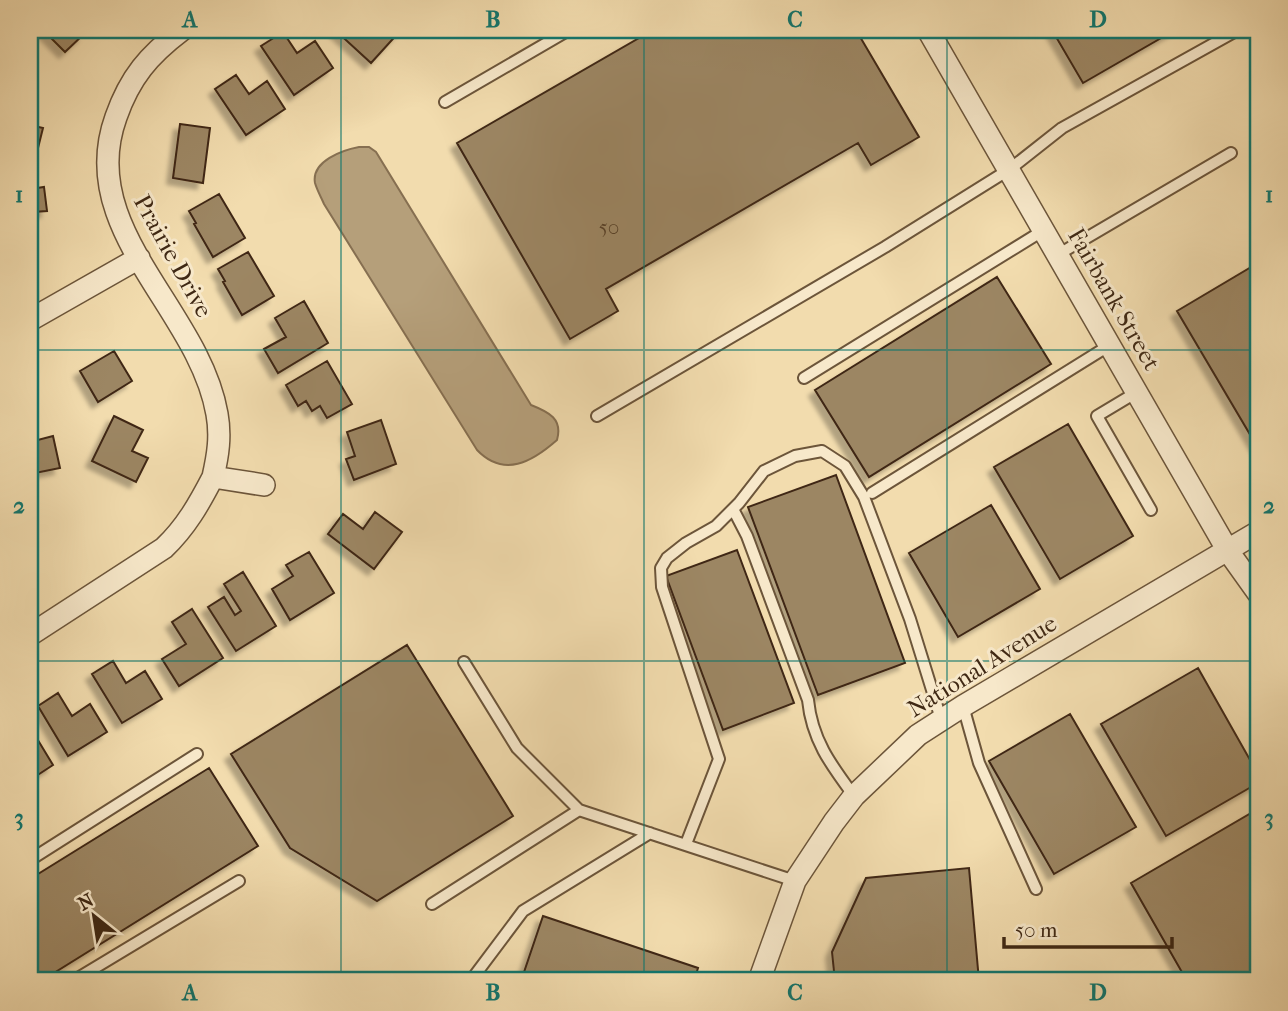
<svg xmlns="http://www.w3.org/2000/svg" width="1288" height="1011" viewBox="0 0 1288 1011" font-family="'IM FELL French Canon',serif">
  <style>
    .water { fill: #b59f7a; stroke: #866f51; stroke-width: 2 }
    .building { fill: #9c8664; stroke: #3f2814; stroke-width: 2; filter: url(#shadow) }
    .lines { fill: none; stroke-linecap: round; stroke-linejoin: round }
    .service-casing { stroke: #6c553a; stroke-width: 14 }
    .minor-casing { stroke: #6c553a; stroke-width: 24 }
    .service { stroke: #f7e8ca; stroke-width: 10 }
    .minor { stroke: #f7e8ca; stroke-width: 21 }
    .grid { fill: none; stroke: #0f766e; stroke-width: 2; stroke-opacity: 0.55 }
    .labels { text-anchor: middle; dominant-baseline: central; stroke-width: 6; stroke-linejoin: round; paint-order: stroke }
    .number-label { font-size: 21px; fill: #564028 }
    .street-label { font-size: 24px; fill: #3f2814; stroke: #f7e8ca }
    .neatline { fill: none; stroke: #0f766e; stroke-width: 2.5 }
    .grid-label { font-size: 23px; text-anchor: middle; font-weight: bold; fill: #0f766e }
  </style>
  <defs>
    <filter id="shadow"><feDropShadow dx="-6" dy="6" stdDeviation="2" flood-color="#0004"/></filter>
  </defs>
  <rect width="100%" height="100%" fill="#f2dcae"/>
  <filter id="stains"><feTurbulence type="fractalNoise" baseFrequency=".00286" numOctaves="4"/><feColorMatrix values="0 0 0 0 .2 0 0 0 0 .09 0 0 0 0 .02 0 0 0 .5 -.17"/></filter>
  <radialGradient id="worn" r=".72"><stop offset=".6" stop-color="#630" stop-opacity="0"/><stop offset="1" stop-color="#630" stop-opacity=".3"/></radialGradient>
  <!-- water -->
  <path class="water" d="M359,147h10l7,5 155,253c18,7 32,14 26,35 -25,22 -53,38 -80,10l-153,-246c-3,-7 -7,-14 -9,-21 -4,-22 28,-33 44,-36z"/>
  <!-- building -->
  <path class="building" d="M43,30h37l4,4 -19,18z
    M335,30h66l-30,33z
    M653,30h203l63,107 -48,28 -13,-22 -252,146 12,22 -48,28 -113,-196z
    M1052,30h123l-92,53z
    M283,32l14,21 18,-12 18,27 -39,27 -33,-49z
    M236,75l13,19 18,-13 18,28 -39,26 -31,-46z
    M180,124l30,4 -7,55 -30,-5z
    M30,125l13,3 -6,24 -7,-2z
    M44,187l3,24 -14,1 3,25h-6v-48z
    M219,194l26,44 -32,19 -19,-33 2,-1 -7,-12z
    M248,252l26,44 -32,19 -19,-33 2,-1 -7,-12z
    M1258,263v185l-81,-137z
    M997,277l54,87 -182,113 -54,-87z
    M304,301l24,42 -50,30 -14,-24 22,-12 -11,-19z
    M114,351l18,30 -34,21 -18,-31z
    M327,361l25,43 -25,14 -7,-12 -8,5 -6,-10 -8,5 -12,-21z
    M114,416l29,14 -11,21 16,7 -12,24 -44,-21z
    M381,420l15,44 -42,16 -8,-21 9,-3 -8,-24z
    M1068,424l65,112 -73,43 -66,-112z
    M53,436l7,32 -30,6v-32z
    M836,475l69,188 -87,32 -70,-188z
    M991,505l49,84 -82,48 -49,-84z
    M375,512l27,20 -28,37 -46,-35 15,-20 20,15z
    M737,550l57,153 -71,27 -57,-154z
    M309,552l25,41 -44,27 -18,-31 21,-13 -7,-11z
    M243,572l33,54 -40,25 -28,-44 16,-10 11,18 6,-4 -17,-27z
    M192,609l31,49 -44,28 -17,-27 24,-15 -14,-22z
    M407,645l106,171 -136,85 -87,-53 -59,-94z
    M113,661l13,22 19,-12 17,28 -40,24 -30,-49z
    M1198,668l60,106v9l-92,53 -65,-112z
    M58,693l14,23 18,-12 17,28 -39,24 -30,-50z
    M1070,714l66,113 -82,47 -65,-113z
    M30,727l23,38 -23,15z
    M209,768l49,78 -217,135h-11v-102z
    M1258,809v172h-71l-56,-98z
    M969,868l10,113h-144l-3,-29 34,-74z
    M543,916l155,52 -4,13h-173z"/>
  <g class="lines">
    <defs>
      <path id="service" d="M445,102l124,-72
        M1059,254l172,-101
        M804,378l240,-148
        M1137,392l-40,24 54,94
        M597,416l288,-169 125,-78 52,-41 176,-98
        M872,493l238,-148
        M733,509l14,27 61,164c4,40 23,65 46,96
        M464,662l53,86 62,62 216,71
        M963,706l16,57 57,126
        M686,844l33,-85 -57,-172 -1,-19 6,-10 19,-15 30,-17 23,-23 25,-32 31,-15 27,-5 23,15 19,31 46,122 31,100
        M30,860l167,-106
        M432,904l147,-94
        M73,981l166,-100
        M131,981h1
        M476,981l-1,-6 48,-64 127,-78"/>
      <path id="minor" d="M182,30c-33,25 -52,47 -66,87 -41,113 83,192 101,297 4,22 1,41 -4,63l51,8
        M928,30l300,521 30,42
        M30,320l109,-62
        M30,635l134,-87c22,-21 35,-44 49,-71
        M759,981l36,-100 39,-59 20,-26 64,-61 45,-29 295,-174"/>
    </defs>
    <!-- service casing -->
    <use href="#service" class="service-casing"/>
    <!-- minor casing -->
    <use href="#minor" class="minor-casing"/>
    <!-- service -->
    <use href="#service" class="service"/>
    <!-- minor -->
    <use href="#minor" class="minor"/>
  </g>
  <!-- grid -->
  <path class="grid" d="M341,30v951M644,30v951M947,30v951M30,350h1228M30,661h1228"/>
  <g class="labels">
    <!-- number labels -->
    <g class="number-label">
      <text x="609" y="227">50</text>
    </g>
    <!-- street labels -->
    <g class="street-label">
      <text transform="translate(173 256) rotate(61)">Prairie Drive</text>
      <text transform="translate(1114 299) rotate(60)">Fairbank Street</text>
      <text transform="translate(982 666) rotate(-32)">National Avenue</text>
    </g>
  </g>
  <!-- margin -->
  <rect width="1288" height="1011" fill="none" stroke="#f2dcae" stroke-width="77"/>
  <!-- north arrow -->
  <g transform="translate(94 916) rotate(330)" stroke="#f7e8ca" stroke-width="5" paint-order="stroke">
  <path d="M0-5L12 26L0 18L-12 26Z" fill="#3f2814"/>
  <text y="-10" font-size="19" font-weight="bold" text-anchor="middle" fill="#3f2814">N</text>
  </g>
  <!-- scale -->
  <path d="M1004 937v10h168v-10" fill="none" stroke="#3f2814" stroke-width="3.5"/>
  <text x="1015" y="937" font-size="21" fill="#3f2814" stroke="#f7e8ca" stroke-width="5" paint-order="stroke">50 m</text>
  <rect x="38" y="38" width="1212" height="934" class="neatline"/>
  <g class="grid-label">
    <text x="190" y="27">A</text>
    <text x="493" y="27">B</text>
    <text x="795" y="27">C</text>
    <text x="1098" y="27">D</text>
    <text x="19" y="202">1</text>
    <text x="1269" y="202">1</text>
    <text x="19" y="513">2</text>
    <text x="1269" y="513">2</text>
    <text x="19" y="825">3</text>
    <text x="1269" y="825">3</text>
    <text x="190" y="1000">A</text>
    <text x="493" y="1000">B</text>
    <text x="795" y="1000">C</text>
    <text x="1098" y="1000">D</text>
  </g>
  <rect width="100%" height="100%" filter="url(#stains)"/>
  <rect width="100%" height="100%" fill="url(#worn)"/>
</svg>
